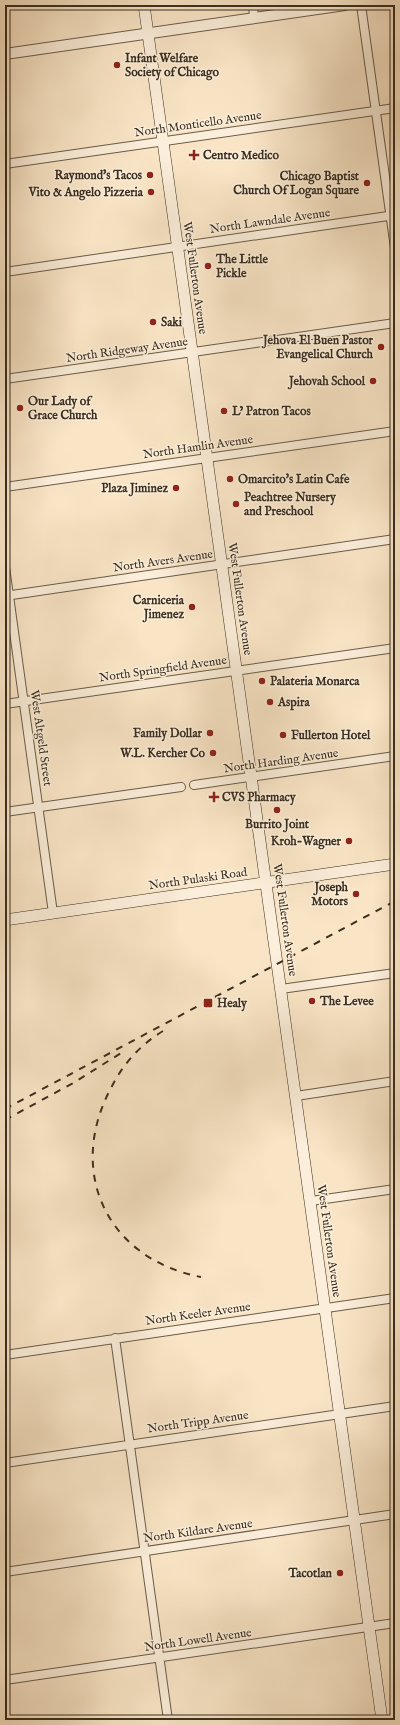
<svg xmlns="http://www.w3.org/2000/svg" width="400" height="1725" viewBox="0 0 400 1725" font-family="'IM FELL English',serif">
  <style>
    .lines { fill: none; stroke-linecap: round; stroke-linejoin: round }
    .minor-casing { stroke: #6a5c49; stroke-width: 10 }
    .tertiary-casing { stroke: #6a5c49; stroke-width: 12 }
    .secondary-casing { stroke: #3a2e1f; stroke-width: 12 }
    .minor { stroke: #fbeeda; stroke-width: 8 }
    .tertiary { stroke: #fbeeda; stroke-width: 10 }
    .secondary { stroke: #fbeeda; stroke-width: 11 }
    .rail { stroke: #3a2e1f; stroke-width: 2; stroke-dasharray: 7 7; stroke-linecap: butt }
    .poi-dot { fill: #8f2418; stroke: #fbeeda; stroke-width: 1.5 }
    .labels { text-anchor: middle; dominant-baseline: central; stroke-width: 3; stroke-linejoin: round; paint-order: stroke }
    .poi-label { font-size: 12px; font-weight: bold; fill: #3a2e1f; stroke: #fbeeda; text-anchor: start }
    .street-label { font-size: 12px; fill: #3a2e1f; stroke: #fbeeda }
  </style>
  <rect width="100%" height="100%" fill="#f9e5c6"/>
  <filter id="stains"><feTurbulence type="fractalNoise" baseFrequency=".005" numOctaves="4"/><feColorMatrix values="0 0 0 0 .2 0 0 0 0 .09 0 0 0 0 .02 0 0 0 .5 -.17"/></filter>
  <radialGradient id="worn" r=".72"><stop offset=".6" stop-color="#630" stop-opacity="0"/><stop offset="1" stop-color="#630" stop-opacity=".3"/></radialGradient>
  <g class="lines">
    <defs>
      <path id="minor" d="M253,5l1,13
        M361,5l34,243
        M5,164l390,-56
        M5,272l390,-57
        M5,379l390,-56
        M5,487l390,-56
        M5,567l48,346
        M5,596l390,-57
        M5,704l390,-56
        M194,785l201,-29
        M5,812l176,-25
        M281,989l114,-16
        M296,1096l99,-15
        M311,1201l84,-12
        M115,1338l53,382
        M5,1355l390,-57
        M5,1463l390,-57
        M5,1572l390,-58
        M5,1680l390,-57"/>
      <path id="tertiary" d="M5,54l340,-49"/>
      <path id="secondary" d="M144,5l238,1715
        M5,920l390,-56"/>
    </defs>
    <!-- minor casing -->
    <use href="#minor" class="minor-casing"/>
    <!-- tertiary casing -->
    <use href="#tertiary" class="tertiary-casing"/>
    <!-- secondary casing -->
    <use href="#secondary" class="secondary-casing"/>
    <!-- minor -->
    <use href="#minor" class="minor"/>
    <!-- tertiary -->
    <use href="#tertiary" class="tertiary"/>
    <!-- secondary -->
    <use href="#secondary" class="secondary"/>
    <!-- rail -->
    <path class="rail" d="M163,1031c-23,14 -40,33 -52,57 -45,84 -4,171 90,189
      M5,1109l390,-208
      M5,1120l70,-38 46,-29"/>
  </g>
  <!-- markers -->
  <g class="poi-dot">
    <circle cx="117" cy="65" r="4"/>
    <path d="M192 149h4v4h4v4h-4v4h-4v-4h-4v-4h4z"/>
    <circle cx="150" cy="175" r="4"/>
    <circle cx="367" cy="183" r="4"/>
    <circle cx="151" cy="192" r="4"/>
    <circle cx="208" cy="266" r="4"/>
    <circle cx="153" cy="322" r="4"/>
    <circle cx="381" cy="347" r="4"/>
    <circle cx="373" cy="381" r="4"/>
    <circle cx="20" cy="408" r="4"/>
    <circle cx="224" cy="411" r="4"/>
    <circle cx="230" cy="479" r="4"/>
    <circle cx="176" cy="488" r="4"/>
    <circle cx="236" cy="504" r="4"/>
    <circle cx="192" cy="607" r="4"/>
    <circle cx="262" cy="681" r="4"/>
    <circle cx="270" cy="702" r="4"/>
    <circle cx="210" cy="733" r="4"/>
    <circle cx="283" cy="735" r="4"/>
    <circle cx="213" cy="753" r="4"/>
    <path d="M212 791h4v4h4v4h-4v4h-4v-4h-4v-4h4z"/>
    <circle cx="277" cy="810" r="4"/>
    <circle cx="349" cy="841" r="4"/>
    <circle cx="356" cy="894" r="4"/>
    <circle cx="312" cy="1001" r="4"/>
    <rect x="203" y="998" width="10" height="10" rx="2"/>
    <circle cx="340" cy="1573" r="4"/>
  </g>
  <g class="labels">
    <!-- poi labels -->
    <g class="poi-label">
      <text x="125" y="58">Infant Welfare<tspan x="125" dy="14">Society of Chicago</tspan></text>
      <text x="203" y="155">Centro Medico</text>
      <text x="142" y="175" text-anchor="end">Raymond's Tacos</text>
      <text x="359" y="176" text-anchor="end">Chicago Baptist<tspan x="359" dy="14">Church Of Logan Square</tspan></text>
      <text x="143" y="192" text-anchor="end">Vito &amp; Angelo Pizzeria</text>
      <text x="216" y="259">The Little<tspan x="216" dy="14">Pickle</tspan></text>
      <text x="161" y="322">Saki</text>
      <text x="373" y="340" text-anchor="end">Jehova El Buen Pastor<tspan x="373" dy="14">Evangelical Church</tspan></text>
      <text x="365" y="381" text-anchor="end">Jehovah School</text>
      <text x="28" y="401">Our Lady of<tspan x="28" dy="14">Grace Church</tspan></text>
      <text x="232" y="411">L’ Patron Tacos</text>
      <text x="238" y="479">Omarcito's Latin Cafe</text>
      <text x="168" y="488" text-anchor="end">Plaza Jiminez</text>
      <text x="244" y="497">Peachtree Nursery<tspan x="244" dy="14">and Preschool</tspan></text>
      <text x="184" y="600" text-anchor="end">Carniceria<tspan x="184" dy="14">Jimenez</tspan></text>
      <text x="270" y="681">Palateria Monarca</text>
      <text x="278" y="702">Aspira</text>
      <text x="202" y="733" text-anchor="end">Family Dollar</text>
      <text x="291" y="735">Fullerton Hotel</text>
      <text x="205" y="753" text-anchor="end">W.L. Kercher Co</text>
      <text x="222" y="797">CVS Pharmacy</text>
      <text x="277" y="824" text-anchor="middle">Burrito Joint</text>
      <text x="341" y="841" text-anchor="end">Kroh-Wagner</text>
      <text x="348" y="887" text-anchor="end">Joseph<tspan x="348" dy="14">Motors</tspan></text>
      <text x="320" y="1001">The Levee</text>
      <text x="217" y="1003">Healy</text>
      <text x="332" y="1573" text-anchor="end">Tacotlan</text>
    </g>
    <!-- street labels -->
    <g class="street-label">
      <text transform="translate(198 124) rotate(-8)">North Monticello Avenue</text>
      <text transform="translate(270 221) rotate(-8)">North Lawndale Avenue</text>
      <text transform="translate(195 278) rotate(82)">West Fullerton Avenue</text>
      <text transform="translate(127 350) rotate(-8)">North Ridgeway Avenue</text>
      <text transform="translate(198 447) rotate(-8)">North Hamlin Avenue</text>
      <text transform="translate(163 561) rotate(-8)">North Avers Avenue</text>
      <text transform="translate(240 599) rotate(82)">West Fullerton Avenue</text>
      <text transform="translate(163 669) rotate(-8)">North Springfield Avenue</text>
      <text transform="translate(41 738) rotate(82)">West Altgeld Street</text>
      <text transform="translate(281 761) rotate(-8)">North Harding Avenue</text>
      <text transform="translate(198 879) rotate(-8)">North Pulaski Road</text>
      <text transform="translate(285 920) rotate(82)">West Fullerton Avenue</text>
      <text transform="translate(329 1241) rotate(82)">West Fullerton Avenue</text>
      <text transform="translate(198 1314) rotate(-8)">North Keeler Avenue</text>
      <text transform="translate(198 1422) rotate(-8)">North Tripp Avenue</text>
      <text transform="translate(198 1531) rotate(-8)">North Kildare Avenue</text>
      <text transform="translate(198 1640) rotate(-8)">North Lowell Avenue</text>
    </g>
  </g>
  <!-- margin -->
  <rect width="400" height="1725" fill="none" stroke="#f9e5c6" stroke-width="20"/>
  <rect x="6" y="6" width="388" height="1713" fill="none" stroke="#3a2e1f" stroke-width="2"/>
  <rect x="10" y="10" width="380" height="1705" fill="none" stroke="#3a2e1f"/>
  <rect width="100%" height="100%" filter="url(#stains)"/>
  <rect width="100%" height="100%" fill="url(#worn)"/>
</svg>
